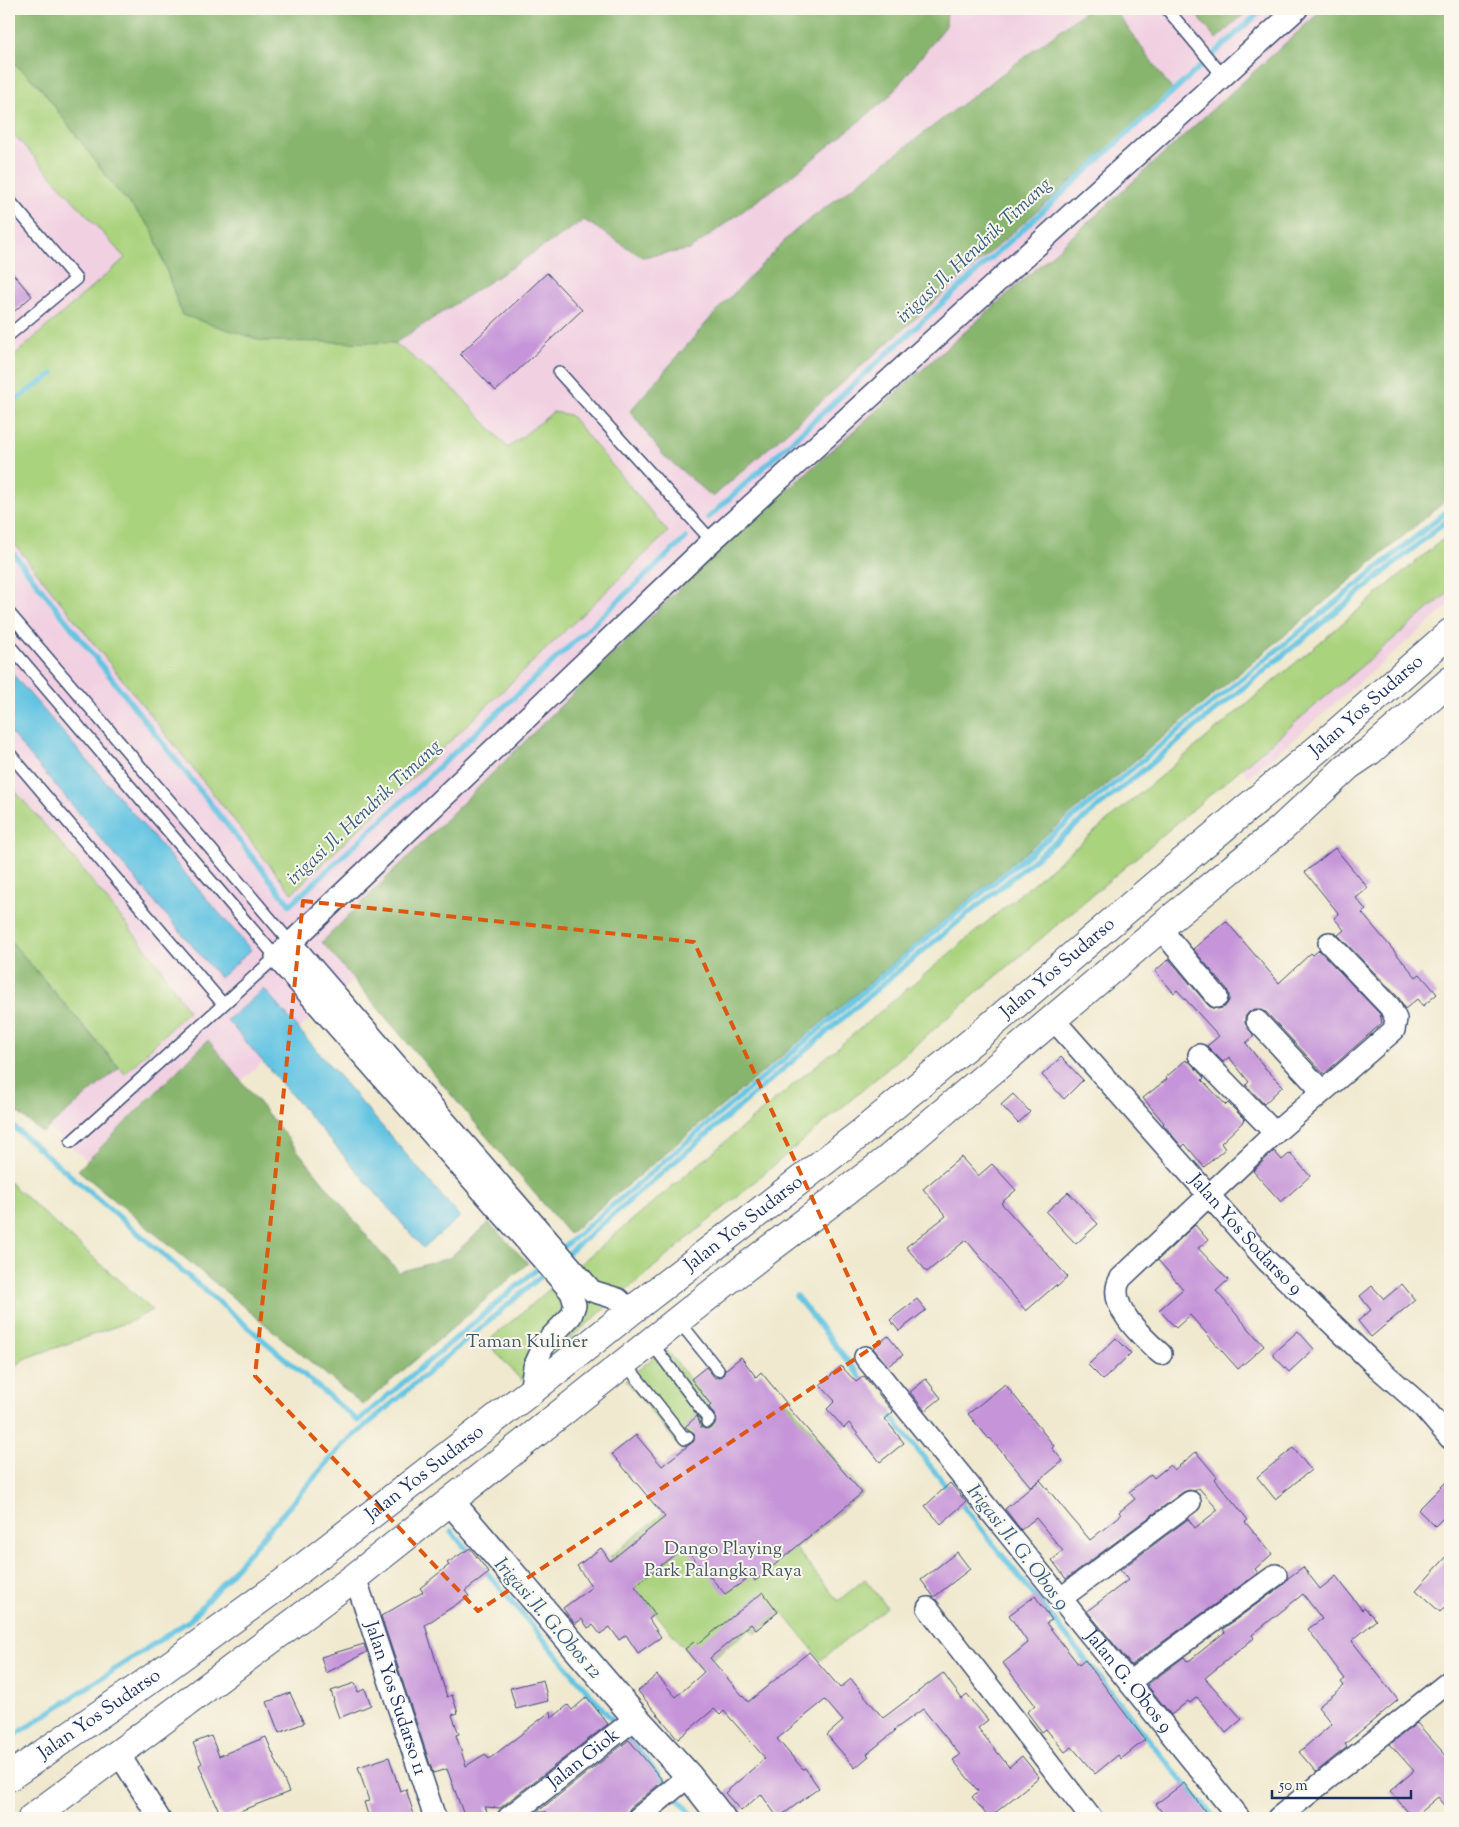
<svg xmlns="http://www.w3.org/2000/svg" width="1459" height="1827" viewBox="0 0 1459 1827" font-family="'Sorts Mill Goudy',serif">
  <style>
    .built { fill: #f1d0e2 }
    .green { fill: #aad37e; stroke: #62816e }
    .forest { fill: #87b56d; stroke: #517266 }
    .water { fill: #64c4e2; stroke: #407aa0 }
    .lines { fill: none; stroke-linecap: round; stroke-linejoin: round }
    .stream { stroke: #64c4e2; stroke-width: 5.5 }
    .building { fill: #c695d9 }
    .service-casing { stroke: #3b4b6f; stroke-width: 14 }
    .minor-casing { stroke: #3b4b6f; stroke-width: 24 }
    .tertiary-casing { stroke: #3b4b6f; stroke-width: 29 }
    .primary-casing { stroke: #3b4b6f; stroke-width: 30 }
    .service { stroke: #fff; stroke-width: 11 }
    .minor { stroke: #fff; stroke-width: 21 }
    .tertiary { stroke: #fff; stroke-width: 26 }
    .primary { stroke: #fff; stroke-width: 28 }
    .marked { fill: none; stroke: #de5710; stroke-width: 4; stroke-dasharray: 10 6; stroke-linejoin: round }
    .labels { text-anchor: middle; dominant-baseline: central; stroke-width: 4; stroke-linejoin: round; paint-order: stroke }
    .street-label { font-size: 19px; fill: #1b2f5e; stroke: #fbf7ec }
    .park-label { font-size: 19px; fill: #3f5866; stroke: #fbf7ec }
    .water-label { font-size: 20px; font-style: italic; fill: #315c86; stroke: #fbf7ec }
  </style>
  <rect width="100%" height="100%" fill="#fbf7ec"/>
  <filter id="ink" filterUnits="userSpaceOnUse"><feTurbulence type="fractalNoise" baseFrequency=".02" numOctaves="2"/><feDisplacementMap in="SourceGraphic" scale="10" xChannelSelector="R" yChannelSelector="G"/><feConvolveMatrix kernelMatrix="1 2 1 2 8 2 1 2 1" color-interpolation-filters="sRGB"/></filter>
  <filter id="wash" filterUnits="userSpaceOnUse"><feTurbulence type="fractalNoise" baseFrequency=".0096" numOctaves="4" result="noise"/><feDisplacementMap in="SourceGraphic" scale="20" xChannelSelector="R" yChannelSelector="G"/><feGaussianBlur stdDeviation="1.12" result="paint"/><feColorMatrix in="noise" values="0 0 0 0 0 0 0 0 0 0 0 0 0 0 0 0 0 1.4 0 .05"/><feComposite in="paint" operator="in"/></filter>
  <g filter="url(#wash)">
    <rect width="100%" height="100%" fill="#f0e9cf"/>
    <!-- built -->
    <path class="built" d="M759,9h668l-1306,1181 -112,-98v-979l265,310z
      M1450,533v72l-201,172 -36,-45z"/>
    <!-- green -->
    <path class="green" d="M9,58l31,29 76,102 36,40 30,86 213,28 63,50 50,55 45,-36 17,3 98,117 -376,361 -283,-356v-177l116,-102 -116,-129z
      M1450,533v58l-929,789 -34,-38z
      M9,784l55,63 93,115 31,49 -63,63 -116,-135z
      M9,1182l143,128 -18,10 -110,39 -15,14z
      M665,1348l71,90 49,-39 78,94 -67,56 42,52 27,-22 22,28 -66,53 -39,-48 -27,22 -5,-5 -50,39 -90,-111 92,-75 -18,-30 -58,-72z"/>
    <!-- forest -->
    <path class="forest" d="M9,9h938l-1,17 -58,72 -94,76 -105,76 -47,7 -58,-37 -189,123 -132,-2 -81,-26 -30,-86 -36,-40 -76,-102 -31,-29z
      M1088,9h26l59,82 -460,406 -50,-42 -33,-44 85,-98 78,-81z
      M1192,9h58l-34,30z
      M1323,9h127v488l-881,737 -247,-292 383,-379 389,-346z
      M9,939l110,129 -77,65 -33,-28z
      M208,1040l171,211 20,21 50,-14 40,-35 39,40 -165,142 -285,-235z"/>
    <!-- water -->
    <path class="water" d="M9,670l242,280 -31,28 -211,-247z
      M264,989l196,228 -37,31 -196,-228z"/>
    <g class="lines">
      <!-- stream -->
      <path class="stream" d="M9,404l44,-30
        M708,518l555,-509
        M9,548l281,357 396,-367
        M9,1123l349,298 184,-156
        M561,1249l354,-301 309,-255 226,-184
        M567,1254l324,-277 559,-459
        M796,1296l70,88
        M885,1409l66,83
        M959,1501l214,269 42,48
        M451,1531l21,25
        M483,1568l135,159
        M624,1734l45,53
        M9,1739l181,-119 152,-174 204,-174
        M677,1797l18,21"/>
    </g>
    <g id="blocks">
      <!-- building -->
      <path class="building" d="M9,269l23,27 -23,20z
        M547,273l35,37 -86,81 -36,-37z
        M1335,848l33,40 -12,10 10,12 -4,3 54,64 4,-3 17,20 -14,12 -6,-7 -12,10 -6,-11 -61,-63 6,-5 -10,-12 5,-4 -34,-42z
        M1226,921l53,62 32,-30 2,2 6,-5 61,64 2,9 -58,51 -58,-62 -6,-3h-5l-6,3 -4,5v6l9,13 -8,7 20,26 17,17 -19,18 -18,-19 3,-3 -20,-25 -6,5 -16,-16 12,-10 -42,-46 -3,3 -19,-22 14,-12 39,46 4,3 7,1 6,-2 4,-6v-6l-2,-6 -34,-40z
        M1061,1057l22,23 -19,19 -22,-24z
        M1186,1060l1,2 2,-1 15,17 -2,2 24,25 2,-2 17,17 -24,23 4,6 -21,18 -19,-23 -3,3 -19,-23 1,-1 -21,-25 24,-19 -1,-2z
        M1013,1094l17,18 -12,11 -17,-18z
        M1274,1151l8,9 8,-7 20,23 -29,26 -28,-31z
        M961,1157l17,19 14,-12 24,26 -15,13 67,74 -11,10 -1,-2 -30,26 -60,-71 -39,32 -21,-25 40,-31 -23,-27z
        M1068,1192l30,32 -22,20 -30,-32z
        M1195,1225l13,15 -10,8 30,32 -12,11 48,55 -26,23 -48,-54 -14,13 -17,-18 24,-21 -25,-29z
        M1402,1284l13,16 -44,37 -13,-16 13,-11 -11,-14 12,-10 12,13z
        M917,1299l9,11 -27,21 -9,-11z
        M1298,1331l16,18 -25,23 -17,-18z
        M888,1336l15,19 -15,11 -15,-18z
        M1116,1338l15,15 -28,27 -15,-15z
        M741,1357l15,20 5,-5 27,33 -1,1 75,87 -107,88 -3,-5 -27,18 -41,-47 -49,39 20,28 -6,5 12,18 -23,16 -12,-18 -7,5 -9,-13 -10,7 -7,-9 -5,3 -6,-9 -7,5 -12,-16 29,-21 -15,-21 24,-18 9,13 55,-44 -53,-63 24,-19 26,31 5,-4 27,-21v-8l-9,-6 12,-11 4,11 4,2 7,-1 4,-6 -1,-6 -6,-9 2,-2 -20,-26 15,-12 9,11 5,-1 3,-1 2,-6z
        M841,1366l15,16 8,-6 29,36 -8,7 19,24 -24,19 -31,-39 -5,5 -17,-19 8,-8 -15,-16z
        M926,1379l15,19 -16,13 -15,-19z
        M1005,1384l49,62 -2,2 11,13 -32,26 -41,-49 -1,1 -21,-25z
        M1293,1448l18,22 -36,29 -18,-22z
        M1196,1452l21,25 -2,2 33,41 -3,2 27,32 -17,15 3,4 -127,92 -44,-54 41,-31 -8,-10 68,-51 7,9 23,-18 -19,-22 -4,3 -6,-1 -6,2 -117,87 -14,-19 11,-9 -27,-33 -15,12 -16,-21 35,-29 50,60 31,-25 -2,-3 16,-13 -6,-7 22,-18 3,4 16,-13 4,5z
        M1450,1478v33l-15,15 -17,-16z
        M950,1483l16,19 -25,22 -16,-18z
        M470,1548l19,25 -24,18 4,5 -44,29 22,72 5,-2 6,18 -6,2 7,19 -3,1 10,31 19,-12 4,5 62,-48 1,7 16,-13 4,5 15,-13 21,27 -108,84 -15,-1 5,11h-25l-18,-49 -14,4 -52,-157 42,-24 -3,-4 29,-23 -2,-2z
        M957,1552l13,17 -36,28 -13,-17z
        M1450,1553v48l-10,11 -24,-22z
        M1303,1567l17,22 16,-13 26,34 2,-2 12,12 -24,21 46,59 -53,44 2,3 -31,25 -17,-20 33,-28 -14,-17 26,-21 -3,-4 4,-3 -37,-50 14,-10 -19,-25 -51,41 2,3 -49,40 37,41 -16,14 -29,-36 -7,6 -2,-2 -17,14 -24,-30 37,-28 3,4 3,-1 35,-28 -2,-3 60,-44 5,-7z
        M763,1592l15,20 -22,18 -5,-6 -41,34 38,44 61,-50 31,36 11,-9 32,39 60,-45 19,26 5,-4 21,25 -10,8 31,39 13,-11 17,21 -50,41 -17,-21 6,-6 -25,-31 7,-5 -37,-46 -29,21 1,1 -28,23 2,2 -14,12 -28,-33 16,-14 -18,-21 -48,39 26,30 2,-1 14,20 -41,30 -17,-24 -20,17 -16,-18 40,-35 -41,-47 -4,4 -6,-6 -36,30 -40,-48 19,-16 19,22 28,-25 -19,-23 10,-8 3,3z
        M1035,1596l17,24 -6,3 33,42 6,-5 60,80 -24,19 -3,-4 -23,19 -23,-27 -7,5 -19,-23 -4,3 -15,-20 8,-7 -32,-42 25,-20 -19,-28z
        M364,1644l3,8 -41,21 -5,-16z
        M543,1680l5,21 -32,8 -6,-21z
        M355,1683l3,9 7,-3 6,16 -32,13 -6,-17h1l-3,-10z
        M290,1693l14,30 -25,10 -12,-31z
        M1417,1723l33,37v51l-12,-14 -25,21 -23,-27 24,-20 -24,-27z
        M211,1736l8,20 47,-19 23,55 -67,26 -23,-53 3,-2 -9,-20z
        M629,1740l34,41 -33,27 -4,8 -3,2h-85l9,-6h-10z
        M389,1757l11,34 6,-2 9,29h-46l-5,-16 5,-1 -11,-34z
        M1184,1783l26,35h-44l-10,-14z"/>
    </g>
  </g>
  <g filter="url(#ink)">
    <use href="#blocks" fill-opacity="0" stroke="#3b4b6f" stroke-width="1"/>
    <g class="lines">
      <defs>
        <path id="service" d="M1167,9l56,67
          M9,200l67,79 -67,56
          M559,372l153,169
          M9,613l282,330
          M9,645l267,312 -205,185
          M9,753l214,251
          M678,1320l40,50
          M651,1342l58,78 -2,2
          M625,1363l60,76 3,-2"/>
        <g id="minor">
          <path d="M1160,928l57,69"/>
          <path d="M291,943l301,348 26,8 13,12"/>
          <path id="s1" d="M1053,1019l214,242 109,105 47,41 27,31"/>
          <path d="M1257,1021l65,70"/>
          <path d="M1199,1055l76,78"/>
          <path d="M1161,1354c-18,-16 -57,-51 -40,-76l154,-145 119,-103 2,-11 -6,-12 -61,-64"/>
          <path id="s2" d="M865,1357l374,461"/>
          <path d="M530,1392l4,-25 11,-24 26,-27 4,-11 -4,-13 -295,-335 436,-416 585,-532"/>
          <path id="s3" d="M355,1577l80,241"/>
          <path d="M1060,1599l130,-97"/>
          <path d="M928,1608l163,210"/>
          <path d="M1129,1682l147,-107"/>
          <path d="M119,1754l40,64"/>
          <path id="s4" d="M508,1818l128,-100"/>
          <path d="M638,1818l51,-42"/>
          <path d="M1278,1818l172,-137"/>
        </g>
        <path id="tertiary" d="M451,1502l185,216 53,58 33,42"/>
        <g id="primary">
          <path id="s5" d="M9,1777l146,-101 129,-94 246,-190 101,-81 230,-178 113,-93 200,-171 152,-127 124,-109"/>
          <path d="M32,1818l323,-241 371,-295 161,-122 286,-243 108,-88 67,-63 22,-15 80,-70"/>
        </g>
      </defs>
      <!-- service casing -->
      <use href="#service" class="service-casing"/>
      <!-- minor casing -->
      <use href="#minor" class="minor-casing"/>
      <!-- tertiary casing -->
      <use href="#tertiary" class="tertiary-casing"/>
      <!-- primary casing -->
      <use href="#primary" class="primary-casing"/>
      <!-- service -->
      <use href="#service" class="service"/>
      <!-- minor -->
      <use href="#minor" class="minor"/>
      <!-- tertiary -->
      <use href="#tertiary" class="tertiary"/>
      <!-- primary -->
      <use href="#primary" class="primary"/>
    </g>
  </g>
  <!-- marked area -->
  <path class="marked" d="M303,901l391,41 185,401 -401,268 -223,-235z"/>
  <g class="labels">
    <!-- street labels -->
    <g class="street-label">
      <text stroke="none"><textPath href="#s5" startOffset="1730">Jalan Yos Sudarso</textPath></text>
      <text stroke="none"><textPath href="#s5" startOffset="1325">Jalan Yos Sudarso</textPath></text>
      <text stroke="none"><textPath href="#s5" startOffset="920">Jalan Yos Sudarso</textPath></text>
      <text stroke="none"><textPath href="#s1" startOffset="289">Jalan Yos Sodarso 9</textPath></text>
      <text stroke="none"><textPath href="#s5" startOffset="515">Jalan Yos Sudarso</textPath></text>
      <text stroke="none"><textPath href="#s2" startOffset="418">Jalan G. Obos 9</textPath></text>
      <text stroke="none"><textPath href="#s3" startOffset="128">Jalan Yos Sudarso 11</textPath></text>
      <text stroke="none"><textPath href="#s5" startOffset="110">Jalan Yos Sudarso</textPath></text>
      <text stroke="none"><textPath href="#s4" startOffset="96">Jalan Giok</textPath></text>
    </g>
    <!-- park labels -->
    <g class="park-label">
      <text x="527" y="1342">Taman Kuliner</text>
      <text x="723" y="1549">Dango Playing<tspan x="723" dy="22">Park Palangka Raya</tspan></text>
    </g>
    <!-- water labels -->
    <g class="water-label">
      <text transform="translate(975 251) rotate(-43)">irigasi Jl. Hendrik Timang</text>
      <text transform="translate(365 813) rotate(-43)">irigasi Jl. Hendrik Timang</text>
      <text transform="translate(1017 1548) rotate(52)">Irigasi Jl. G. Obos 9</text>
      <text transform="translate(547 1619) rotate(49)">Irigasi Jl. G.Obos 12</text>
    </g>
  </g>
  <!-- margin -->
  <rect width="1459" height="1827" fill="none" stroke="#fbf7ec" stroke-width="30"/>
  <!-- scale -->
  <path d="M1272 1790v8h139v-8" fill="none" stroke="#1b2f5e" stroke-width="2.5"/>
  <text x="1279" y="1790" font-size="15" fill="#1b2f5e" stroke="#fbf7ec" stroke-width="4" paint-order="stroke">50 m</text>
</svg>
